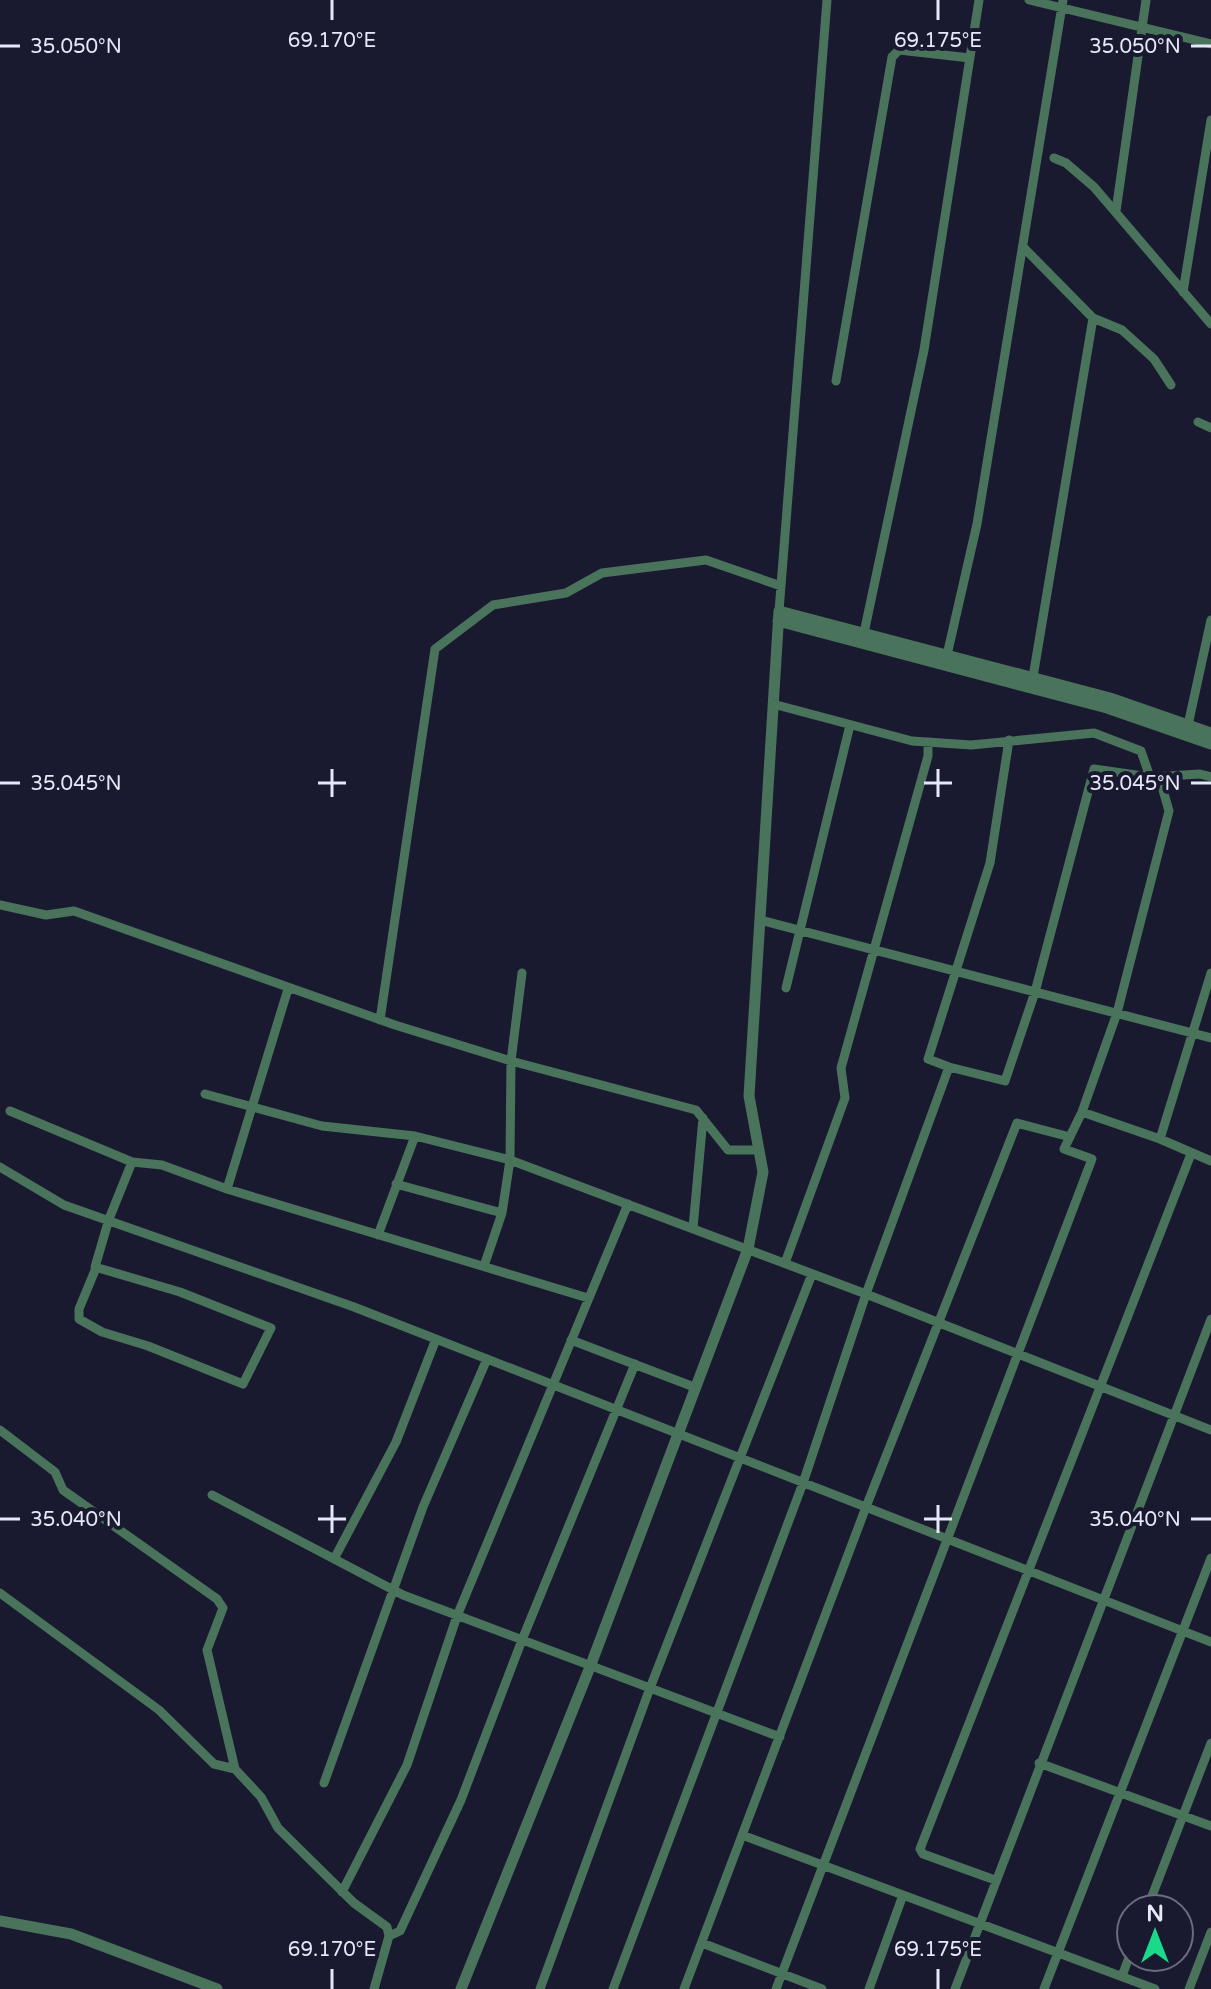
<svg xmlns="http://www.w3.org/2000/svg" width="1211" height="1989" viewBox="0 0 1211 1989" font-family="'Varela Round',sans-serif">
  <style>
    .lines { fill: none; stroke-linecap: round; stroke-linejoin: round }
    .minor { stroke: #49735a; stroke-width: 9 }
    .tertiary { stroke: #49735a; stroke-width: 11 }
    .ticks { fill: none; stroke: #e6e8f8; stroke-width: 3 }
    .ticks-label { font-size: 20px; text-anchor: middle; fill: #e6e8f8; stroke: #191a30; stroke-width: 8; stroke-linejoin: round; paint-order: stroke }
  </style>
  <rect width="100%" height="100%" fill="#191a30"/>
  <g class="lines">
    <!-- minor -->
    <path class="minor" d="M1029,0l182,44
      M1054,158l12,5 28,24 117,137
      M1116,211l30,-211
      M1024,248l69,70 29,12 32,29 17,26
      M1183,292l28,-172
      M836,381l56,-324 7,-7 71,8
      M1198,422l13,6
      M779,611l48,-611
      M864,633l60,-283 55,-350
      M947,655l30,-131 86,-524
      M1033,677l60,-359
      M773,704l139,37 59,4 123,-12 47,18 9,26 50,-3 11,3
      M1188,725l23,-105
      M0,905l46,10 28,-4 321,114 116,36 185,49 32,40h31
      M760,920l451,118
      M786,988l64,-263
      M380,1020l55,-371 58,-44 73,-12 36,-20 104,-13 75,26
      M949,1067l56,14 30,-89 59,-223 56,8
      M205,1094l117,32 93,10 95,24 356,134 345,136
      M10,1111l122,51 30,3 65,24 361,109
      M1082,1112l78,27 51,22
      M1160,1139l51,-166
      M0,1167l64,38 290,102 857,335
      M396,1184l106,29
      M227,1189l61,-200
      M693,1228l10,-110
      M378,1235l37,-99
      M785,1263l60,-165 -4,-30 87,-312v-14
      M484,1266l18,-53 8,-53 1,-99 11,-88
      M96,1268l-17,41v10l23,13 46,14 95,38 28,-56 -91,-36 -85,-25 14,-48 23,-57
      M571,1340l123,47
      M0,1430l55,42 8,18 154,109 6,9 -16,42 28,119 26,28 17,31 76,75 33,24 2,9 -15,53
      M212,1495l191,100 377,142
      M334,1559l62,-117 40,-103
      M0,1593l159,117 55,54 21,5
      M1039,1763l172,63
      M324,1783l99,-276 64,-148
      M742,1835l413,154
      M995,1880l-72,-26 -3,-5 271,-695
      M342,1892l65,-127 50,-149 171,-412
      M1147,1909l64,-166
      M389,1936l11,-5 61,-131 61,-160 113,-276
      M702,1943l120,46
      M1122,1976l9,-24
      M540,1989l110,-301 162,-414
      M613,1989l190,-506 63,-189 83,-227 -21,-8 62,-196 19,-123
      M684,1989l182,-482 151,-384 53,14
      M776,1989l316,-830 -28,-10 18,-37 35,-99 52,-202 -10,-35
      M869,1989l34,-94
      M955,1989l256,-670
      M1044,1989l167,-431
      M1189,1989l22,-57"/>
    <!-- tertiary -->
    <path class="tertiary" d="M778,621l329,87 104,36
      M0,1921l71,13 146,55
      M461,1989l129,-322 158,-418 15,-77 -14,-76 30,-485 331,87 101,35"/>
  </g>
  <!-- ticks -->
  <path class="ticks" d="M332,0v20M938,0v20M0,46h20M1191,46h20M332,769v28M938,769v28M0,783h20M318,783h28M924,783h28M1191,783h20M332,1505v28M938,1505v28M0,1519h20M318,1519h28M924,1519h28M1191,1519h20M332,1969v20M938,1969v20"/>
  <g class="ticks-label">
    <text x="332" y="47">69.170°E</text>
    <text x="938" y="47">69.175°E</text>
    <text x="76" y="53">35.050°N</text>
    <text x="1135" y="53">35.050°N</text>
    <text x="76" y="790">35.045°N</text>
    <text x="1135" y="790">35.045°N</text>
    <text x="76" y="1526">35.040°N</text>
    <text x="1135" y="1526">35.040°N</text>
    <text x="332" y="1956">69.170°E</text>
    <text x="938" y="1956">69.175°E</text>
  </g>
  <!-- north arrow -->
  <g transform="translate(1155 1933)"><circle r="38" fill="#191a30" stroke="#6b6c80" stroke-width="2"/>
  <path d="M0-6L14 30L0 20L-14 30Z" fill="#1ad988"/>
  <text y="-12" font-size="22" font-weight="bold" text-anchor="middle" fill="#e6e8f8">N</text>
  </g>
</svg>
